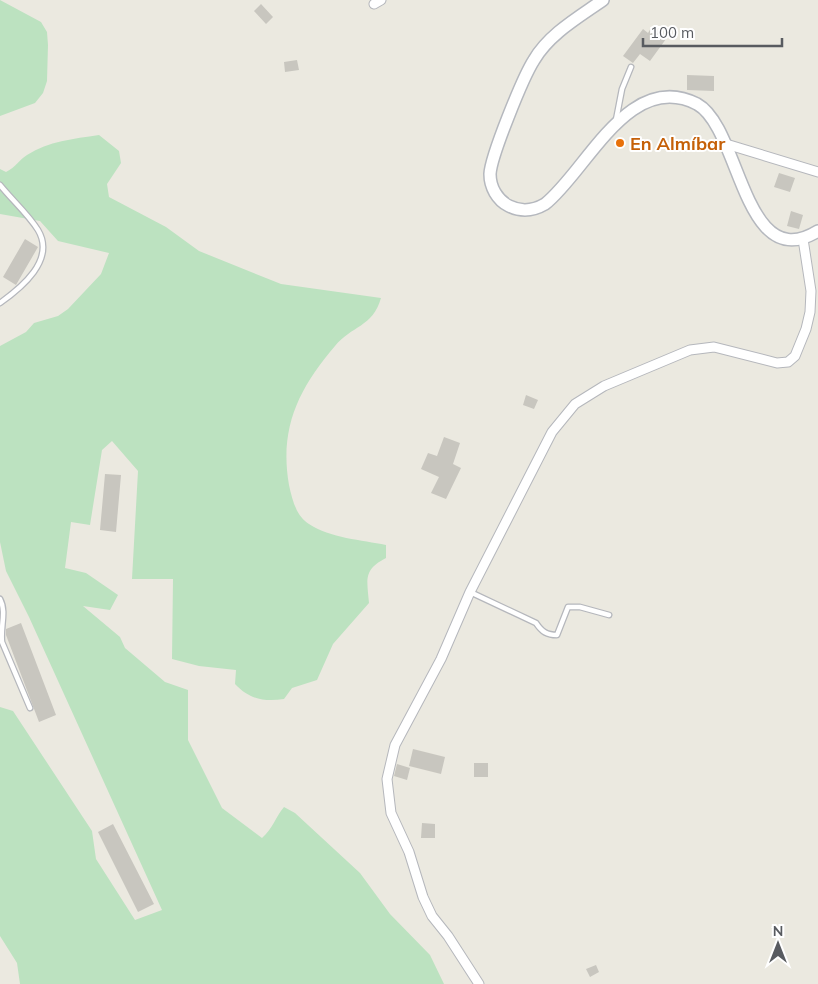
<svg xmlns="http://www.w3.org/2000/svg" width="818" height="984" viewBox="0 0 818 984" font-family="Mulish,sans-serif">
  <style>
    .green { fill: #bce2c0 }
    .building { fill: #c8c6bf }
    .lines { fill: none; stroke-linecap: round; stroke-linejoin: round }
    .service-casing { stroke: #b5b7bc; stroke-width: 7 }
    .minor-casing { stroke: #b5b7bc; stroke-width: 11 }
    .secondary-casing { stroke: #b5b8be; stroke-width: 14 }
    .service { stroke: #fff; stroke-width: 4.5 }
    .minor { stroke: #fff; stroke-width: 9 }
    .secondary { stroke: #fff; stroke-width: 11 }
    .food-dot { fill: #e8710a; stroke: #fff; stroke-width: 2 }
    .labels { text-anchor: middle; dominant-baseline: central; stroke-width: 4; stroke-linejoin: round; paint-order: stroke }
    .food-label { font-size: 18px; font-weight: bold; fill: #c56008; stroke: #fff; text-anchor: start }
  </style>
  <rect width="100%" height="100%" fill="#ebe9e0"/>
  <!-- green -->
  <path class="green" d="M0,0l41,22 6,10 1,13 -1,36 -4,12 -8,10 -35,13z
    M99,135l20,16 2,12 -14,21 2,13 57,30 33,24 82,33 100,14c-8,29 -30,28 -46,48 -36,42 -56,82 -46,139 3,14 7,31 20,39 21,14 53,16 77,21v13c-23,12 -19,21 -17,45l-36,41 -16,36 -25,8 -8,11c-20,3 -35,0 -49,-15l1,-14 -37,-4 -27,-7 1,-80h-41l6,-108 -26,-30 -10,9 -12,75 -19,-3 -6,46 21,5 32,22 -8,15 -27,-4 37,31 5,11 40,34 23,8v50l34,68 40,30c11,-10 13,-20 22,-31l11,6 65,60 30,41 40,41 14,29h-424l-3,-21 -17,-27v-229l13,4 79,120 4,28 39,61 27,-10 -133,-293 -23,-46 -6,-29v-196l26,-14 8,-9 24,-7 10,-7 33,-35 8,-21 -51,-12 -18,-20 -40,-7v-45l6,3c10,-5 13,-12 21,-17 22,-14 46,-16 72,-20z"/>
  <!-- building -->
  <path class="building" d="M261,4l12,13 -7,7 -12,-13z
    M651,28l15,11 -16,22 -10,-7 -7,9 -10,-7 20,-27 5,4z
    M297,60l2,10 -14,2 -1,-10z
    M687,75l27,1v15l-27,-1z
    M779,173l16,5 -5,14 -16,-5z
    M791,211l12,4 -4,14 -12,-3z
    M25,239l13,8 -22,38 -13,-8z
    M526,395l12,5 -4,9 -11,-4z
    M444,437l16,6 -7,21 8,4 -15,31 -15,-6 8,-16 -18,-8 7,-16 9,3z
    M105,474l16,1 -5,57 -16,-2z
    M21,623l35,92 -17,7 -33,-87v-6z
    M413,749l32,8 -4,17 -32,-8z
    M474,763h14v14h-14z
    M397,764l13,4 -3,12 -13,-4z
    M422,823l13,1v14h-14z
    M113,824l41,80 -16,8 -40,-80z
    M596,965l3,7 -9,5 -4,-8z"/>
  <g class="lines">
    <defs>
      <path id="service" d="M616,120l6,-31 9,-22
        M0,185c12,15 28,29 38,45 18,30 -17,58 -38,73
        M470,592l66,31c6,9 11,12 21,12l11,-28h12l29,8
        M0,599c7,13 0,28 2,43l28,66"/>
      <path id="minor" d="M374,4l7,-4
        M726,144l92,28
        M479,984l-31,-48 -16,-20 -9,-19 -14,-45 -18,-39 -4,-34 8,-34 46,-86 29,-67 82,-160 23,-28 29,-18 86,-36 24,-3 63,16 11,-1 7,-6 11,-27 4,-17 1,-21 -8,-52"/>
      <path id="secondary" d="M603,0c-24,17 -54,34 -69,60 -11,17 -43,96 -44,114 0,13 7,26 19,32 12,6 24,5 36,-2 41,-32 84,-135 152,-100 44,24 46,173 121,127"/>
    </defs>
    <!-- service casing -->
    <use href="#service" class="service-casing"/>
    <!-- minor casing -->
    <use href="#minor" class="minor-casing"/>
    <!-- secondary casing -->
    <use href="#secondary" class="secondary-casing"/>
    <!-- service -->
    <use href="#service" class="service"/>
    <!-- minor -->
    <use href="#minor" class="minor"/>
    <!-- secondary -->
    <use href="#secondary" class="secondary"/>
  </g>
  <!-- markers -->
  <circle class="food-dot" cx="620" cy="143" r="5"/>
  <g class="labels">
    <!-- food labels -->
    <g class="food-label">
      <text x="630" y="143">En Almíbar</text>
    </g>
  </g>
  <!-- north arrow -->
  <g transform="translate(778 944)" stroke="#ffffff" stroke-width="4" paint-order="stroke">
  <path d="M0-4L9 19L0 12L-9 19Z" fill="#585b60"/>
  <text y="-8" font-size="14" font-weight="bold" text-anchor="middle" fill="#585b60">N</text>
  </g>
  <!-- scale -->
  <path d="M643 38v8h139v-8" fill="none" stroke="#585b60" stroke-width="2.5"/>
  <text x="650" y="38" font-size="15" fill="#585b60" stroke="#ffffff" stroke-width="4" paint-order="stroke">100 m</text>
</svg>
